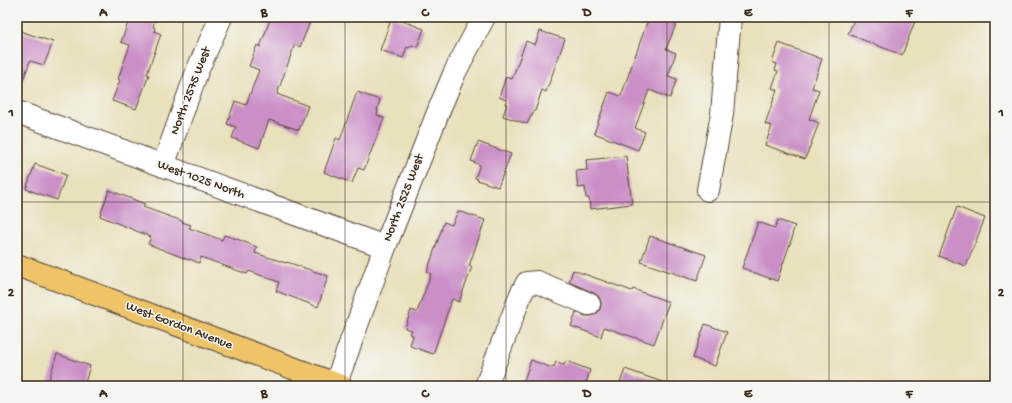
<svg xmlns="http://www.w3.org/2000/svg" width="1012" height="403" viewBox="0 0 1012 403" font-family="'Gochi Hand',sans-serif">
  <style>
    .building { fill: #cb8fc7 }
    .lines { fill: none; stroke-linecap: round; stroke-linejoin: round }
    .minor-casing { stroke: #554536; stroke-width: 24 }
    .major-casing { stroke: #554536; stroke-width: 24 }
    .minor { stroke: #fff; stroke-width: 22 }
    .major { stroke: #efc469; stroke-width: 22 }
    .grid { fill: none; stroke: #3b2a1e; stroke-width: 1; stroke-opacity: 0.55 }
    .labels { text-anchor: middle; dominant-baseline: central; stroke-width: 3; stroke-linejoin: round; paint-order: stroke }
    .street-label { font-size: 13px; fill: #3b2a1e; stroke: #f6f6f2 }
    .neatline { fill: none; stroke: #3b2a1e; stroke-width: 1.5 }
    .grid-label { font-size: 13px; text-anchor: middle; font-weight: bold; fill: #3b2a1e }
  </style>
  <rect width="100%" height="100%" fill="#f6f6f2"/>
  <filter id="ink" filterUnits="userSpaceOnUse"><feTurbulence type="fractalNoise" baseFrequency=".025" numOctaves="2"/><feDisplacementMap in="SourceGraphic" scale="8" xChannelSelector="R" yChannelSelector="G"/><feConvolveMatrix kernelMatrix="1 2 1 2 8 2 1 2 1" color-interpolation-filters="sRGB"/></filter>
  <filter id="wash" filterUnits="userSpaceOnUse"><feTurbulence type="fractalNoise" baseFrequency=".012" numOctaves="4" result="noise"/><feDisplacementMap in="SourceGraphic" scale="16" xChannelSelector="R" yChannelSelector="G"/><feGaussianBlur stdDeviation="0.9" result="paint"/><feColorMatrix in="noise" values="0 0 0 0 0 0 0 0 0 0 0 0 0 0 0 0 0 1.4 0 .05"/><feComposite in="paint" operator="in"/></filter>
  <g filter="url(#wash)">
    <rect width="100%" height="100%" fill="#e9e0bc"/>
    <g id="blocks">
      <!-- building -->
      <path class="building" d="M130,17h26l-3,10 2,1 -1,3 7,3 -14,40 2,1 -13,34 -24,-8 8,-21 -2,-1 12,-34 -9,-3z
        M271,17h41l-12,30 -5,-3 -18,50 31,12 -9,24 -30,-10 -10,28 -27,-10 4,-11 -9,-3 8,-23 11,4 13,-35 -10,-4 8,-21 3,2z
        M392,17l32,12 -7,18 -6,-2 -2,3 -2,-1 -4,11 -23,-8z
        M649,17h30l-13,32 10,4 -8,23 9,3 -7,19 -21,-8 -14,38 10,4 -7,18 -44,-17 15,-41 12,4z
        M855,17h49l11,4 -13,34 -54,-21z
        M20,31l33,11 -9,23 -14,-4 -11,30h-2v-52z
        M540,31l25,8 -19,53 -4,-2 -7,21h-1l-2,5h-1l-4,8 -24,-8 4,-12h-2l1,-4 -7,-3 7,-20 6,2 14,-38 9,4z
        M779,43l43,16 -10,29 7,2 -10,29 10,4 -14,36 -40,-14 7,-19 -7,-2 12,-34 -5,-2 6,-17 -3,-1 2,-6 -5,-2z
        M357,92l23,8 -3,10h1l-1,5 7,3 -20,52 -6,-2 -6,15 -28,-11 12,-34 4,2z
        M478,142l33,12 -13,33 -21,-7 1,-1 -3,-1 5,-13 -9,-4z
        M626,156l6,48 -42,5 -1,-11h-3l-1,-11 -7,1 -2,-17 11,-1 -1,-10z
        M35,164l31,11 -9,25 -31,-11z
        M109,190l36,14 -2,3 39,14v1l9,3 -2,3 33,12 2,-5 13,4 20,8 -2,6 31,10 1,-1 41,14 -10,31 -42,-16 3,-9 -30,-11 -2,3 -46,-17 -2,6 -9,-4 -1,1 -41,-16 3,-7 -51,-21z
        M957,207l28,11 -19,48 -27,-10z
        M458,211l27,9 -16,46 3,1 -7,19 -6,16 -7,-3 -19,55 -23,-8 3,-11 -3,-1 2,-4 -7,-2 6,-18 6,2 14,-38 -4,-2 17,-50 8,3z
        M778,220l17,6 -3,8 1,1 -16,46 -35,-13 16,-46 17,6z
        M650,236l56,19 -9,26 -56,-19z
        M573,270l59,21 1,-2 36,13 -15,42 -50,-17 -3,10 -30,-11 5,-14 9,4h6l5,-2 4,-5 1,-6 -2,-6 -5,-4 -25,-11z
        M705,324l22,8 -12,34 -22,-8z
        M57,354l33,12 -6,20h-37z
        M531,360l21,8v-2l2,1 2,-5 8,3 2,-4 24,9 -5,16h-63z
        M625,369l43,15v2h-49z"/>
    </g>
  </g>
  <g filter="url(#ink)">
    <use href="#blocks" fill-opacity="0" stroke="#554536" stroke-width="1"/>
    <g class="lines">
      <defs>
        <path id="minor" d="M17,112l368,135
          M163,166l35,-97 23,-52
          M708,190l14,-76 8,-97
          M335,386l50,-139 56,-142 14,-33 29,-55
          M486,386l35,-92 6,-11 10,-1 52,22"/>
        <path id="major" d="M17,265l324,121"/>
      </defs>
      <!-- minor casing -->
      <use href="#minor" class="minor-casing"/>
      <!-- major casing -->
      <use href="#major" class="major-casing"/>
      <!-- minor -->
      <use href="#minor" class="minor"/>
      <!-- major -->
      <use href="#major" class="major"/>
    </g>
  </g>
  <!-- grid -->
  <path class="grid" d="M183,17v369M345,17v369M506,17v369M667,17v369M829,17v369M17,202h978"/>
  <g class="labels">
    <!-- street labels -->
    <g class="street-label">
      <text transform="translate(191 91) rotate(-69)">North 2575 West</text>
      <text transform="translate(201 180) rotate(20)">West 1025 North</text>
      <text transform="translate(404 198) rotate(-69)">North 2525 West</text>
      <text transform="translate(179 326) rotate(21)">West Gordon Avenue</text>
    </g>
  </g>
  <!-- margin -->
  <rect width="1012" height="403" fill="none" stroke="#f6f6f2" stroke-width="44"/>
  <rect x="22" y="22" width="968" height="359" class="neatline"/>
  <g class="grid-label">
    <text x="103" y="16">A</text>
    <text x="264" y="16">B</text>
    <text x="425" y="16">C</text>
    <text x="587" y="16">D</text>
    <text x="748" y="16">E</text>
    <text x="909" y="16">F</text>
    <text x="11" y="116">1</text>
    <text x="1001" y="116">1</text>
    <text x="11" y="296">2</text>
    <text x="1001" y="296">2</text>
    <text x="103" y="397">A</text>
    <text x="264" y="397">B</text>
    <text x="425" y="397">C</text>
    <text x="587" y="397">D</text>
    <text x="748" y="397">E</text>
    <text x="909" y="397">F</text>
  </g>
</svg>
